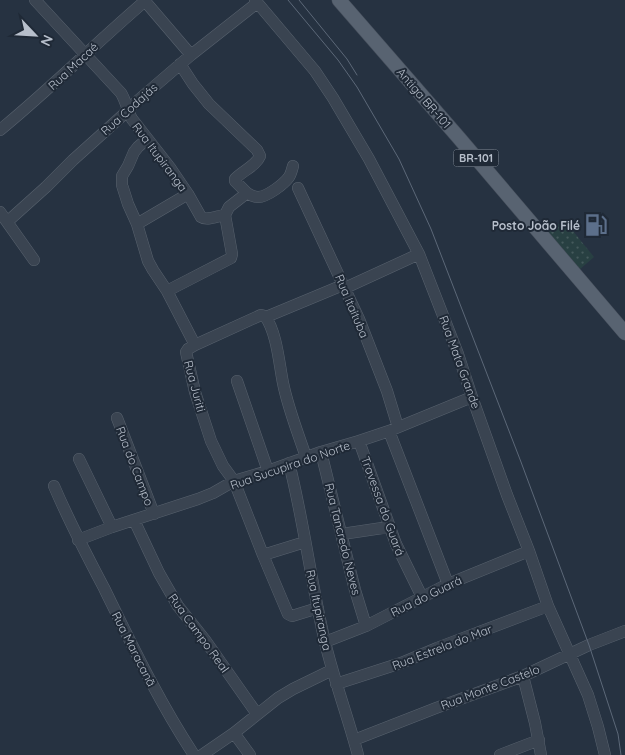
<svg xmlns="http://www.w3.org/2000/svg" width="625" height="755" viewBox="0 0 625 755" font-family="Quicksand,sans-serif">
  <style>
    .grass { fill: url(#grass-dots) }
    .lines { fill: none; stroke-linecap: round; stroke-linejoin: round }
    .minor-casing { stroke: #58626e; stroke-width: 12 }
    .major-casing { stroke: #444d5a; stroke-width: 15 }
    .minor { stroke: #3a4451; stroke-width: 11 }
    .major { stroke: #586371; stroke-width: 14 }
    .tram { stroke: #5c6878; stroke-width: 1 }
    .labels { text-anchor: middle; dominant-baseline: central; stroke-width: 4; stroke-linejoin: round; paint-order: stroke }
    .shield { fill: #1f2936; stroke: #89929e; stroke-width: 1 }
    .shield-label { font-size: 11px; font-weight: bold; fill: #b7bfcb }
    .street-label { font-size: 12px; fill: #b7bfcb; stroke: #1f2936 }
    .poi-label { font-size: 12px; font-weight: bold; fill: #b7bfcb; stroke: #1f2936; text-anchor: end }
  </style>
  <defs>
    <pattern id="grass-dots" width="8" height="8" patternUnits="userSpaceOnUse" patternTransform="scale(1.25)"><rect width="8" height="8" fill="#284042"/><path d="M2 2h.1M6 6h.1" fill="none" stroke="#455a5c" stroke-width="1.8" stroke-linecap="round"/></pattern>
  </defs>
  <rect width="100%" height="100%" fill="#263241"/>
  <!-- grass -->
  <path class="grass" d="M564,220l30,37 -15,13 -31,-37z"/>
  <g class="lines">
    <defs>
      <path id="minor" d="M35,0l86,93c5,8 6,17 11,26l39,50 17,25 13,23c6,4 16,-1 24,-2
        M144,0l47,55
        M255,0l60,71 18,27 36,61 50,95 39,100 14,43 35,98 22,56 19,55 40,89 10,32 7,28
        M180,64l13,20 16,20 48,46 3,6c-4,10 -18,15 -25,23v2l12,12
        M0,130c50,-41 96,-87 145,-129
        M147,139l-9,8 -4,5 -6,14 -6,10v9l6,19 9,20 11,37 5,9 14,21 28,54 -7,4 -2,3 9,40 16,49 12,25 11,15 29,74 25,59 4,2 26,-8
        M298,188l61,131 28,72 11,36
        M0,212l34,48
        M7,222l39,-35 27,-27 50,-45 5,-6 63,-54 66,-52
        M137,224l51,-30
        M345,288l74,-34
        M167,291l64,-33 1,-4 -7,-39 4,-8 18,-14c3,2 7,4 11,4 9,0 26,-13 31,-20 2,-3 3,-7 4,-11
        M266,317l77,-32
        M195,345l66,-30 4,1c12,17 14,47 18,67 5,25 15,50 23,74
        M237,381l31,90
        M117,418l37,96
        M389,431l59,153
        M359,441l37,103 26,53
        M321,452l34,138 11,36
        M79,459l33,68
        M289,463c15,59 22,120 36,179 9,38 23,75 33,113
        M54,486c15,35 32,68 50,102 28,57 55,114 90,167
        M134,520l25,53 19,33 27,34 52,74
        M342,534l47,-7
        M78,540l34,-13 86,-28 15,-6 21,-12 34,-10 53,-19 38,-11 30,-10 83,-34
        M263,555l42,-13
        M325,642l41,-16 82,-42 81,-33
        M523,676l12,47 6,32
        M336,684l65,-21 36,-15 111,-42
        M234,733l16,22
        M354,740l82,-32 87,-32 66,-31 36,-14
        M202,755l32,-22 44,-35 15,-9 39,-19
        M500,755l39,-15"/>
      <path id="major" d="M339,0l120,138 166,195"/>
    </defs>
    <!-- minor casing -->
    <use href="#minor" class="minor-casing"/>
    <!-- major casing -->
    <use href="#major" class="major-casing"/>
    <!-- minor -->
    <use href="#minor" class="minor"/>
    <!-- major -->
    <use href="#major" class="major"/>
    <!-- tram -->
    <path class="tram" d="M288,0l50,60 19,27 42,72 32,70 90,233 68,183 29,89 3,21
      M299,0l48,59 10,16"/>
  </g>
  <!-- icons -->
  <defs>
    <symbol id="fuel-bare" viewBox="-9 -9 18 18"><path d="M-5.5-6h7V0h2V4h1.3V-2.5L3-4.5l.8-.8L6-3V5H2.5V1h-1V6h-7ZM-4.2-4.7v3.2H.2V-4.7Z" fill="#5c6f8a" stroke="#1f2936" stroke-width="2.5" paint-order="stroke"/></symbol>
  </defs>
  <g fill-rule="evenodd">
    <use href="#fuel-bare" x="580" y="209" width="32" height="32"/>
  </g>
  <g class="labels">
    <!-- shield labels -->
    <rect class="shield" x="453.5" y="149.5" width="45" height="17" rx="4"/>
    <g class="shield-label">
      <text x="476" y="158">BR-101</text>
    </g>
    <!-- street labels -->
    <g class="street-label">
      <text transform="translate(73 66) rotate(-43)">Rua Macaé</text>
      <text transform="translate(424 98) rotate(49)">Antiga BR-101</text>
      <text transform="translate(129 109) rotate(-42)">Rua Codajás</text>
      <text transform="translate(160 157) rotate(53)">Rua Itupiranga</text>
      <text transform="translate(352 306) rotate(67)">Rua Itaituba</text>
      <text transform="translate(460 362) rotate(70)">Rua Mata Grande</text>
      <text transform="translate(195 386) rotate(75)">Rua Juriti</text>
      <text transform="translate(290 465) rotate(-19)">Rua Sucupira do Norte</text>
      <text transform="translate(135 466) rotate(69)">Rua do Campo</text>
      <text transform="translate(383 506) rotate(70)">Travessa do Guará</text>
      <text transform="translate(343 539) rotate(76)">Rua Tancredo Neves</text>
      <text transform="translate(426 596) rotate(-26)">Rua do Guará</text>
      <text transform="translate(319 610) rotate(78)">Rua Itupiranga</text>
      <text transform="translate(199 633) rotate(54)">Rua Campo Real</text>
      <text transform="translate(442 647) rotate(-21)">Rua Estrela do Mar</text>
      <text transform="translate(134 649) rotate(63)">Rua Maracanã</text>
      <text transform="translate(490 687) rotate(-21)">Rua Monte Castelo</text>
    </g>
    <!-- poi labels -->
    <g class="poi-label">
      <text x="580" y="225">Posto João Filé</text>
    </g>
  </g>
  <!-- north arrow -->
  <g transform="translate(35 35) rotate(115)" stroke="#1f2936" stroke-width="4" paint-order="stroke">
  <path d="M0-4L9 19L0 12L-9 19Z" fill="#b7bfcb"/>
  <text y="-8" font-size="14" font-weight="bold" text-anchor="middle" fill="#b7bfcb">N</text>
  </g>
</svg>
